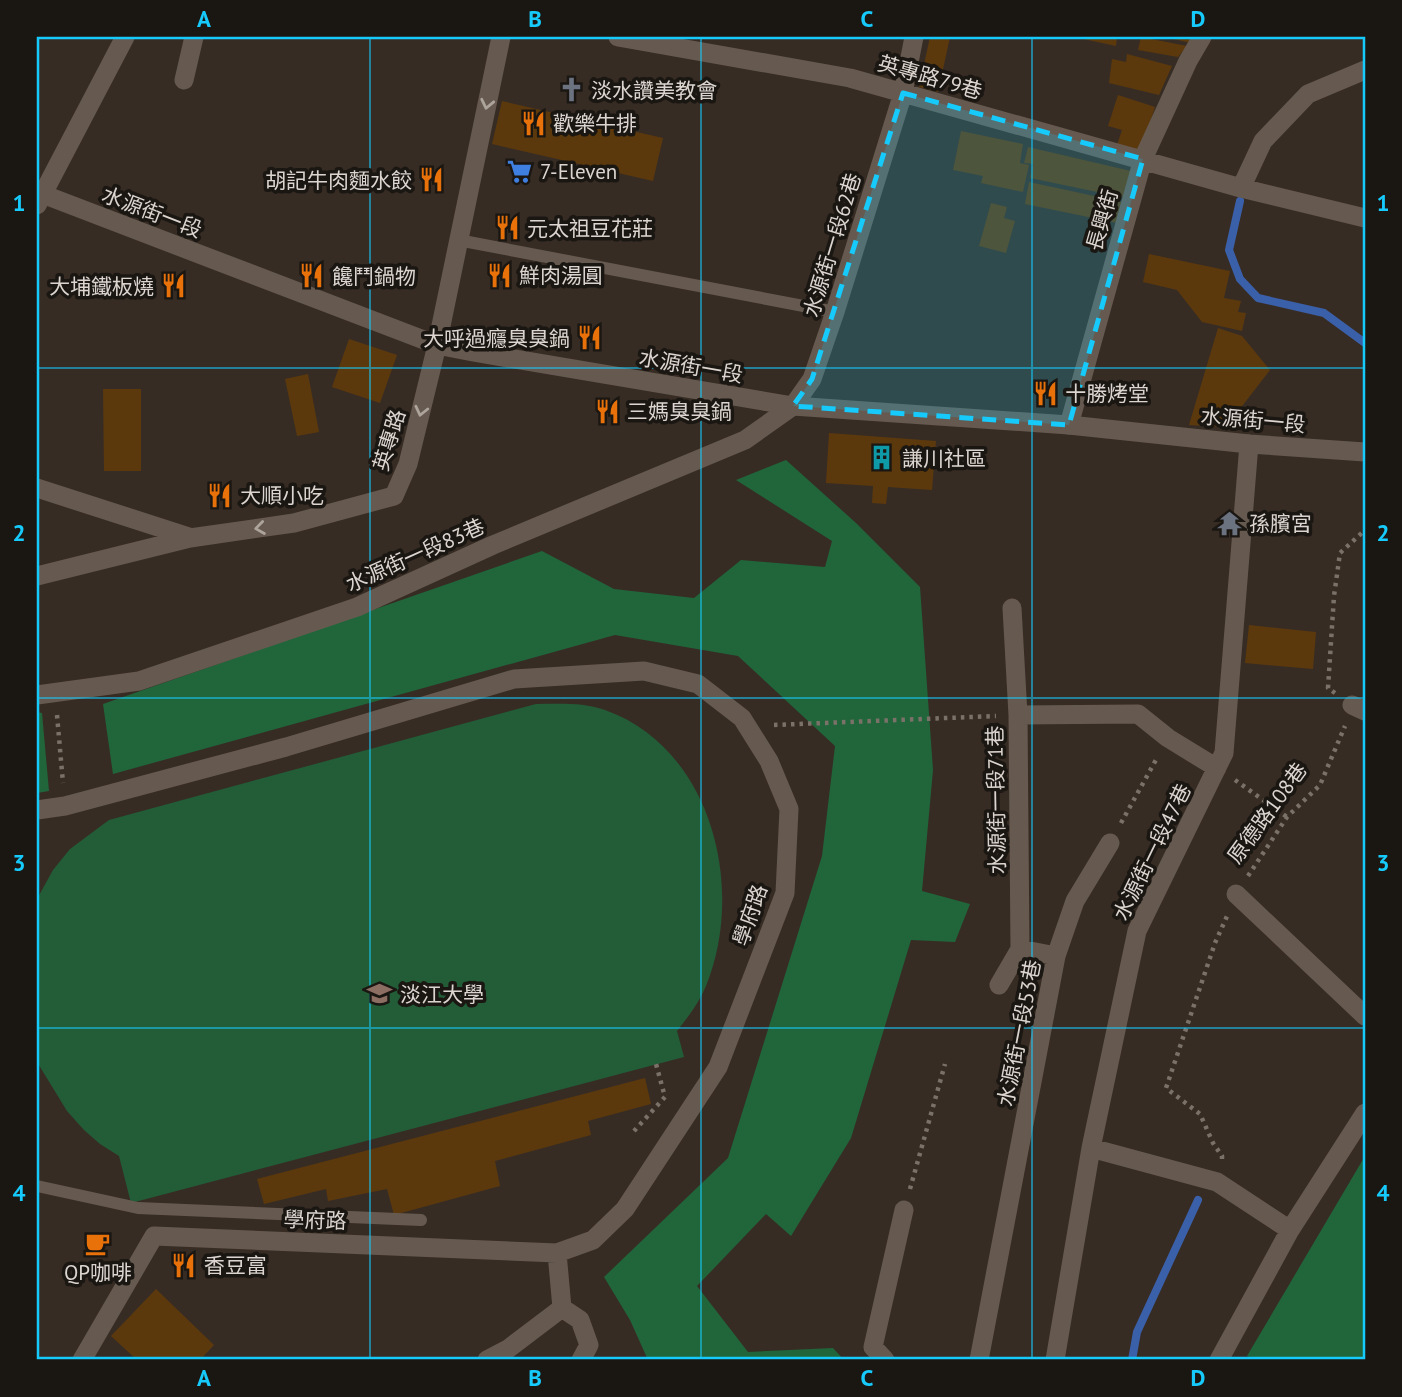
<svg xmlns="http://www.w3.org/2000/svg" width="1402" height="1397" viewBox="0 0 1402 1397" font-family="'PT Sans','Noto Sans TC',sans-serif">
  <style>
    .green { fill: #225d37 }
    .forest { fill: #20663a }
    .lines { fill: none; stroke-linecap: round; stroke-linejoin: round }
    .stream { stroke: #3b60aa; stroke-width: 8 }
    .building { fill: #5c390d }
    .path { stroke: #7a7169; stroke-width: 4.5; stroke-dasharray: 3.5 5; stroke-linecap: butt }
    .service { stroke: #665a50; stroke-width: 12 }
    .minor { stroke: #665a50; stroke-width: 19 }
    .tertiary { stroke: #665a50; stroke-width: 19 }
    .oneway { stroke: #ada49c }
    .marked { fill: #16cafb; fill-opacity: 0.2; stroke: #16cafb; stroke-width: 5; stroke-dasharray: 14 9; stroke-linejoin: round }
    .grid { fill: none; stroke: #16cafb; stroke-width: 2; stroke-opacity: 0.55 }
    .labels { text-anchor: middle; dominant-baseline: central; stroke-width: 7; stroke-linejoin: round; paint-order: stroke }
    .street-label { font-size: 21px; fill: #dcd5cf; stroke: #1a1612 }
    .poi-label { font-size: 21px; fill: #dcd5cf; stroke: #1a1612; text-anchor: start }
    .neatline { fill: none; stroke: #16cafb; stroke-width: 2.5 }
    .grid-label { font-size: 23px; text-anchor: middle; font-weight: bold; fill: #16cafb }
  </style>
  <rect width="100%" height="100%" fill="#372c24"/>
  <!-- green -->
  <path class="green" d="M536,704c23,0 46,-2 69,6 107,38 141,178 101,276 -7,17 -18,31 -29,45l7,26 -553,146 -12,-47 -19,-12 -16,-14 -17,-19 -30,-49v-163l16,-29 17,-21 39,-29z"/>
  <!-- forest -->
  <path class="forest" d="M786,460l70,63 64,64 13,183 -11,121 48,13 -15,38 -44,-2 -60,198 -60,98 -25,-22 -69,72 51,66 85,-4 11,12h-152l-3,-2 -41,2 -18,-40 -26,-43 124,-119 94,-302 13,-110 -97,-90 -123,-21 -502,139 -10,-70 439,-153 72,38 80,9 47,-38 84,7 7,-26 -96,-61z
    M37,712l5,1 7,78 -12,2z
    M1365,1156v204h-108l-10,-4z"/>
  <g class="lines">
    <!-- stream -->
    <path class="stream" d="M1240,201l-11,49 11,29 18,19 66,15 41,30
      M1132,1360l5,-28 61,-132"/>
  </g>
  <!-- building -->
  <path class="building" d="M930,37h20l-12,55 -19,-5z
    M1074,37h43l-1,9z
    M1141,37l46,9 -9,11 -40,-7z
    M1165,37h29l-3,6z
    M1127,54l45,12 -13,29 -50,-12 3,-24 14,3z
    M1118,95l37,12 -15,48 -24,-7 6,-18 -14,-4z
    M502,101l161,37 -10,43 -161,-37z
    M961,131l62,13 -3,19 9,2 -6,27 -42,-9 2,-7 -30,-6z
    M1028,147l103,24 -5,27 -96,-20 3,-14 -9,-1z
    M1029,182l98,21 -5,21 -97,-20z
    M991,203l16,4 -3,11 11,3 -9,32 -27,-7z
    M1149,254l81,17 -6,27 17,3 -3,11 8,1 -4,18 -40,-9 -25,-32 -34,-8z
    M1218,328l24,8 28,34 -44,57 -37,-2z
    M349,339l48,16 -17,48 -48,-16z
    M308,374l11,58 -22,4 -12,-57z
    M103,389h38v82h-37z
    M829,433l107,8 -4,49 -44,-3 -2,17 -14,-1 1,-17 -47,-3z
    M1249,625l67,7 -3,37 -68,-6z
    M645,1078l6,26 -63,17 3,14 -96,26 5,25 -106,29 -7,-26 -59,12 -2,-12 -62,15 -7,-25z
    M156,1289l58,56 -14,15h-63l-26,-24z"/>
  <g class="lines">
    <!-- path -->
    <path class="path" d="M1335,693l-7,-5 6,-92 6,-43 25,-23
      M57,715l6,68
      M774,725l222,-9
      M1235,780l52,37
      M1121,823l36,-65
      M1248,876l39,-59 33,-32 25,-59
      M634,1131l31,-34 -9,-33
      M1222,1159v-3l-9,-13 -13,-29 -34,-26 49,-145 13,-29
      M910,1189l35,-125"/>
    <!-- service -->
    <path class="service" d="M458,240l377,72
      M37,1186l101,22 283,12"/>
    <!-- minor -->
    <path class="minor" d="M618,37l232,41 391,110 124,30
      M184,80l10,-43
      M1241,188l22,-47 45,-47 57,-24
      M37,205l88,-168
      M1069,425l74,-266 45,-98 14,-24
      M37,488l152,49
      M37,576l153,-38 104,-15 100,-27 14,-32 29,-119 64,-308
      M37,695l102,-14 218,-74 136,-62 252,-105 48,-34 19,-27 23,-67 68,-219 11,-56
      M1352,705l13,6
      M1018,715l120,-1 30,24 49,30
      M37,810l28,-4 221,-59 228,-68 130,-8 54,13 44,34 27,43 20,48 -4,84 -67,174 -93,142 -32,31 -36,13 -403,-17 -72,124
      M1236,894l129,122
      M1020,949l36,7
      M999,985l21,-36 -2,-234 -6,-107
      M1091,1148l126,34 73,48
      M557,1253l5,55 18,12 9,25 -8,15
      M487,1360l21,-11 54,-41
      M885,1360l-12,-13 31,-137
      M979,1360l77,-404 19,-55 35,-58
      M1055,1360l36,-212 46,-217 87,-178 25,-309
      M1219,1360l71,-130 75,-117"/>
    <!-- tertiary -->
    <path class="tertiary" d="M37,192l400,153 36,7 320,54 276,19 180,19 116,8"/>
  </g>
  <!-- one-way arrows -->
  <defs><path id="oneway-chevron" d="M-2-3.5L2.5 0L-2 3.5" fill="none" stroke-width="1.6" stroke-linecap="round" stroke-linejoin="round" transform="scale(1.75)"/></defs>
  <g class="oneway">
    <use href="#oneway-chevron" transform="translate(487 104) rotate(102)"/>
    <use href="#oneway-chevron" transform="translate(421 411) rotate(103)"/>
    <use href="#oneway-chevron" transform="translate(260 528) rotate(172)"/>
  </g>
  <!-- marked area -->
  <path class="marked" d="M903,93l240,66 -74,266 -276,-19 19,-27z"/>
  <!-- grid -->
  <path class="grid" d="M370,37v1323M701,37v1323M1032,37v1323M37,368h1328M37,698h1328M37,1028h1328"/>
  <!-- icons -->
  <defs>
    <symbol id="church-bare" viewBox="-9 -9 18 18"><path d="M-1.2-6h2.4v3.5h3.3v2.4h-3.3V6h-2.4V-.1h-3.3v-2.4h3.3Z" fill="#6b7280" stroke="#1a1612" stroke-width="2.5" paint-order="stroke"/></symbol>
    <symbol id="restaurant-bare" viewBox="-9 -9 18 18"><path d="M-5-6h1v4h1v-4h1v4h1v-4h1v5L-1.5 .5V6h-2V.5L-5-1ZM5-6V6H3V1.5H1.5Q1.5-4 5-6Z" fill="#e8710a" stroke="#1a1612" stroke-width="2.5" paint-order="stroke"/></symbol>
    <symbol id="supermarket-bare" viewBox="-9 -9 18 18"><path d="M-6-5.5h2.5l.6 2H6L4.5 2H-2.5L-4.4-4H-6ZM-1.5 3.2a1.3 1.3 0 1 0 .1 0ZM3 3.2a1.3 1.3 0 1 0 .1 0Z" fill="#3f7fe0" stroke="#1a1612" stroke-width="2.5" paint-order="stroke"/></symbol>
    <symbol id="building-bare" viewBox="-9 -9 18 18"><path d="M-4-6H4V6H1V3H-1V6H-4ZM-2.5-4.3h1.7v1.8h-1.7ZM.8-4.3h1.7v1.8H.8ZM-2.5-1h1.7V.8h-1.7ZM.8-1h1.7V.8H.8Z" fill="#0f9aa8" stroke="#1a1612" stroke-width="2.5" paint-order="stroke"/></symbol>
    <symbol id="temple-bare" viewBox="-9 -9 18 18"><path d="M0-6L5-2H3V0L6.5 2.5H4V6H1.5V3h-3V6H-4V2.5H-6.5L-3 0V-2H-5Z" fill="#6b7280" stroke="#1a1612" stroke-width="2.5" paint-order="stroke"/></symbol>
    <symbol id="university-bare" viewBox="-9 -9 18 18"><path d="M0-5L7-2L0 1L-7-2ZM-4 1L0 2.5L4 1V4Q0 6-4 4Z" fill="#8d6e63" stroke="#1a1612" stroke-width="2.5" paint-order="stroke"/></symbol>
    <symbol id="cafe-bare" viewBox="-9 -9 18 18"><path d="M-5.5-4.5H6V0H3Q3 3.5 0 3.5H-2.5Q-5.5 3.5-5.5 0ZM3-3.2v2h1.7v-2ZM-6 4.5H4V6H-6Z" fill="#e8710a" stroke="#1a1612" stroke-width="2.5" paint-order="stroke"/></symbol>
  </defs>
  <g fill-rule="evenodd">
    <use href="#church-bare" x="554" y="72" width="35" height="35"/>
    <use href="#restaurant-bare" x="516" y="106" width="35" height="35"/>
    <use href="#supermarket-bare" x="502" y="154" width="35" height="35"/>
    <use href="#restaurant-bare" x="414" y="162" width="35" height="35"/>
    <use href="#restaurant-bare" x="490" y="210" width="35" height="35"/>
    <use href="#restaurant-bare" x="482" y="258" width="35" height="35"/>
    <use href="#restaurant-bare" x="294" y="258" width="35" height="35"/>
    <use href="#restaurant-bare" x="156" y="268" width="35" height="35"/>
    <use href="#restaurant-bare" x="572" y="320" width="35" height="35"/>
    <use href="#restaurant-bare" x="1028" y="376" width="35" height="35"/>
    <use href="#restaurant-bare" x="590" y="394" width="35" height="35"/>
    <use href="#building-bare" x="864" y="440" width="35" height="35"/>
    <use href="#restaurant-bare" x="202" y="478" width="35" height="35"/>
    <use href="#temple-bare" x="1212" y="506" width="35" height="35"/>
    <use href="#university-bare" x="362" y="976" width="35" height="35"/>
    <use href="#cafe-bare" x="80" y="1226" width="35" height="35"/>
    <use href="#restaurant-bare" x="166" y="1248" width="35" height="35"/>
  </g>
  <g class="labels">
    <!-- street labels -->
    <g class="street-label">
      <text transform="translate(930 77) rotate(16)">英專路79巷</text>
      <text transform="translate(152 212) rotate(21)">水源街一段</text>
      <text transform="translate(1102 220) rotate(-74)">長興街</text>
      <text transform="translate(832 245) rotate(-73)">水源街一段62巷</text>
      <text transform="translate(691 366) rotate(10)">水源街一段</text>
      <text transform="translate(1253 420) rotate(5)">水源街一段</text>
      <text transform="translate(389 440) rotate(-73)">英專路</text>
      <text transform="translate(415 555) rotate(-24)">水源街一段83巷</text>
      <text transform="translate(996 800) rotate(-91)">水源街一段71巷</text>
      <text transform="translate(1267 813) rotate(-54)">原德路108巷</text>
      <text transform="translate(1152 852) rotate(-64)">水源街一段47巷</text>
      <text transform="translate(750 915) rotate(-71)">學府路</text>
      <text transform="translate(1019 1033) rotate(-79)">水源街一段53巷</text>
      <text transform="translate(315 1220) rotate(2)">學府路</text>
    </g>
    <!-- poi labels -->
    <g class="poi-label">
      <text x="591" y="90">淡水讚美教會</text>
      <text x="553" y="123">歡樂牛排</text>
      <text x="540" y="171">7-Eleven</text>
      <text x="412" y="180" text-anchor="end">胡記牛肉麵水餃</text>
      <text x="527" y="228">元太祖豆花莊</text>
      <text x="519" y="275">鮮肉湯圓</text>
      <text x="332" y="276">饞鬥鍋物</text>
      <text x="154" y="286" text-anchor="end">大埔鐵板燒</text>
      <text x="570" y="338" text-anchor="end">大呼過癮臭臭鍋</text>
      <text x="1065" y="393">十勝烤堂</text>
      <text x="627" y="411">三媽臭臭鍋</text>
      <text x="902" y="458">謙川社區</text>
      <text x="240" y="495">大順小吃</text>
      <text x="1249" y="523">孫臏宮</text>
      <text x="400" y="994">淡江大學</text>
      <text x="204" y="1265">香豆富</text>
      <text x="98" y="1272" text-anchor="middle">QP咖啡</text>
    </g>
  </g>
  <!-- border -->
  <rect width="1402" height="1397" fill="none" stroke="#1a1612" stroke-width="77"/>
  <rect x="38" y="38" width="1326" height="1320" class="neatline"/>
  <g class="grid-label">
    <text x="204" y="27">A</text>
    <text x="535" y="27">B</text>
    <text x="867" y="27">C</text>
    <text x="1198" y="27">D</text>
    <text x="19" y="211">1</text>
    <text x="1383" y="211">1</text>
    <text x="19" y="541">2</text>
    <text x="1383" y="541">2</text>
    <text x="19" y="871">3</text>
    <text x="1383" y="871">3</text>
    <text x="19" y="1201">4</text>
    <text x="1383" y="1201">4</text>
    <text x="204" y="1386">A</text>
    <text x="535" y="1386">B</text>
    <text x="867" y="1386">C</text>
    <text x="1198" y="1386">D</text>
  </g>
</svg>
